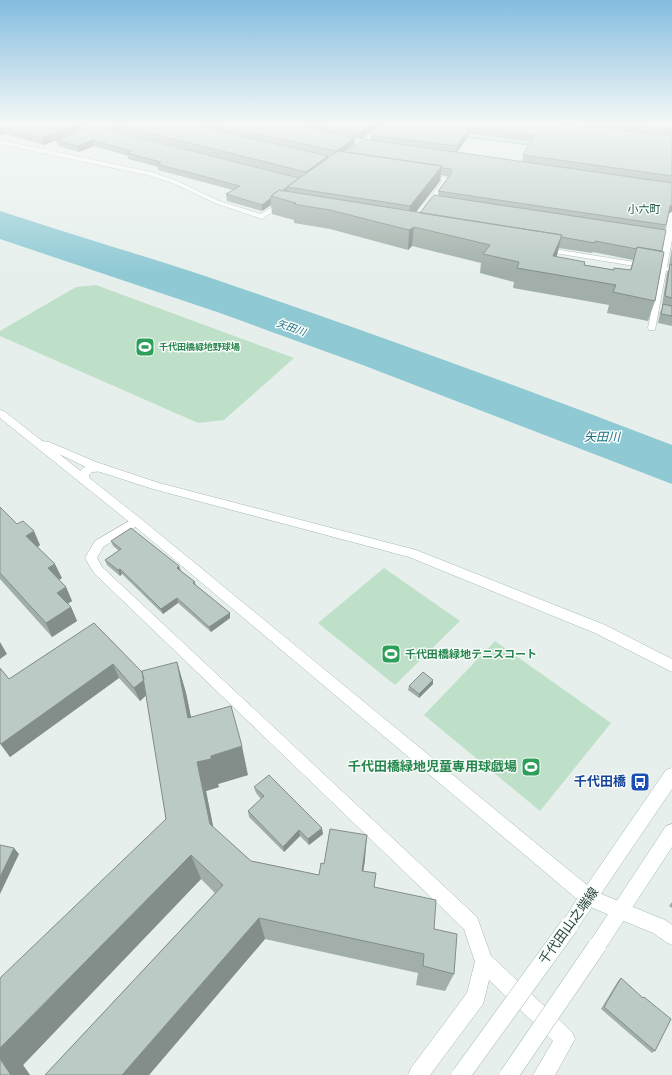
<svg xmlns="http://www.w3.org/2000/svg" width="672" height="1075" viewBox="0 0 672 1075" font-family="'Varela Round','Noto Sans JP',sans-serif">
  <style>
    .green { fill: #bfe0c8 }
    .water { fill: #8ec9d4 }
    .lines { fill: none; stroke-linecap: round; stroke-linejoin: round }
    .stream { stroke: #8ec9d4; stroke-width: 2.5 }
    .street-casing { stroke: #a8b8b2; stroke-width: 1 }
    .secondary-casing { stroke: #a4bbb3; stroke-width: 1 }
    .street { fill: #fff; fill-rule: evenodd }
    .secondary { fill: #fff; fill-rule: evenodd }
    .secondary-bridge-casing { stroke: #a4bbb3; stroke-width: 19; stroke-linecap: butt }
    .secondary-bridge { stroke: #fff; stroke-width: 18 }
    .wall { fill: #a1aea9; fill-rule: evenodd }
    .shaded-wall { fill: #838d89 }
    .building { fill: #bbcac4; stroke: #838d89 }
    .labels { text-anchor: middle; dominant-baseline: central; stroke-width: 3; stroke-linejoin: round; paint-order: stroke }
    .far-leisure-label { font-size: 9px; font-weight: bold; fill: #27864d; stroke: #f7fbf9; text-anchor: start }
    .far-water-label { font-size: 10px; font-style: italic; fill: #1c6f80; stroke: #f7fbf9 }
    .far-quarter-label { font-size: 11px; fill: #1f5548; stroke: #f7fbf9 }
    .leisure-label { font-size: 11px; font-weight: bold; fill: #27864d; stroke: #f7fbf9; text-anchor: start }
    .water-label { font-size: 12px; font-style: italic; fill: #1c6f80; stroke: #f7fbf9 }
    .near-leisure-label { font-size: 13px; font-weight: bold; fill: #27864d; stroke: #f7fbf9; text-anchor: end }
    .near-transit-label { font-size: 13px; font-weight: bold; fill: #164399; stroke: #f7fbf9; text-anchor: end }
    .near-street-label { font-size: 13px; fill: #24423a; stroke: #f7fbf9 }
  </style>
  <rect width="100%" height="100%" fill="#e6efeb"/>
  <!-- green -->
  <path class="green" d="M96,285l198,73 -70,62 -26,3 -198,-87v-5l76,-44z
    M384,568l76,53 -65,64 -77,-62z
    M495,641l116,82 -71,88 -116,-96z"/>
  <!-- water -->
  <path class="water" d="M0,211c69,23 139,43 208,66 156,53 310,109 464,168v39l-312,-120 -140,-51 -220,-74z"/>
  <g class="lines">
    <!-- stream -->
    <path class="stream" d="M463,136l71,9"/>
    <defs>
      <path id="street" d="M69,123h7l31,8 -3,2 -35,-9z
        M387,123h6l-37,27h-4v-2z
        M0,140l151,32 26,9 42,20 42,13 22,-14 5,1 -26,18 -47,-16 -42,-20 -26,-8 -147,-31z
        M425,173l25,6 -21,29 -2,1 -3,-2 19,-27 -20,-4 -1,-1z
        M672,212v28l-5,27 5,1v4l-6,-1 -11,59h-6l-1,-2 11,-58 -117,-19 -4,-2 4,-2 117,19 5,-27 -14,-2 -4,-2 4,-2 15,2 4,-21z
        M99,464l7,1 1,3 -1,3 -14,1 -3,3 1,5 -2,3h-8l-3,-8c6,-9 12,-11 22,-11z
        M136,517l4,1 2,3 -2,3 -37,23 -6,11 5,9 375,350 14,39 81,76 3,7 -20,36h-22l20,-34 -64,-61 -6,24 -53,71h-22l3,-7 56,-75 8,-31 -11,-33 -370,-356 -9,-15 10,-17z
        M589,889l76,31 7,5v20l-6,-3 -13,-9 -70,-29 -3,-6 3,-6z"/>
      <path id="secondary" d="M0,410l4,1 38,30 7,1 47,20 63,21 257,67 189,75 67,34v13l-77,-39 -186,-76 -256,-68 -65,-21 -29,-14 81,64 447,367 79,-115 6,-2v21l-97,143 -6,3 -6,-3 -3,-6 17,-27 -445,-375 -132,-106z
        M672,824v23l-69,105 -6,3 -6,-3 -3,-6 3,-6 75,-114z"/>
    </defs>
    <!-- street casing -->
    <use href="#street" class="street-casing"/>
    <!-- secondary casing -->
    <use href="#secondary" class="secondary-casing"/>
    <!-- street -->
    <use href="#street" class="street"/>
    <!-- secondary -->
    <use href="#secondary" class="secondary"/>
    <defs>
      <path id="secondary-bridge" d="M461,1075l108,-149
        M509,1075l88,-129"/>
    </defs>
    <!-- secondary-bridge casing -->
    <use href="#secondary-bridge" class="secondary-bridge-casing"/>
    <!-- secondary-bridge -->
    <use href="#secondary-bridge" class="secondary-bridge"/>
  </g>
  <!-- wall -->
  <path class="wall" d="M0,123h385l-24,16 -6,-1 -1,7 -9,7h2l24,-12v-5l16,-12h285v88l-3,2 -4,17 -10,71 -7,20 -41,-8 2,-8 -96,-17 1,-6 -34,-9 1,-10 -69,-17 -4,4 -78,-21 -36,-6v-3l-22,-6 -1,-9 -9,6 -35,-10 -1,-7 7,-4 -75,-20v-3l-30,-8v-3l-34,-10 -15,6 -21,-6 -2,-6 37,-14 206,52h1l-196,-50 -1,-5 -12,2 -10,-2 2,6 -39,16 -39,-11 -5,1zM470,134l61,8 -8,13 -1,7 -65,-10zM441,175l8,2 -11,14v4l-18,18 -4,-1 24,-31zM559,248l33,5 1,-1 40,8 -3,10h-16l-30,-5 -28,-8z
    M672,248v78l-14,-3 2,-10 3,-8h-1l5,-32 3,-7h-1z
    M0,507l17,17 23,21 -2,2 24,31 -3,2 7,7 6,14 -5,3 4,3 6,14 -25,16 -52,-58z
    M111,541l68,25 2,5 14,11 1,3 34,28v5l-19,14 -33,-29 -15,11 -41,-40 -2,2 -13,-11 -2,-5 14,-9 -6,-5z
    M94,623l48,49 35,-10 9,31 5,24 57,58 -30,9 1,3 -13,4 7,37 38,33 68,14 5,-11 41,-4 -2,11 12,16 59,42 20,45 -9,17 -29,-6 2,-12 -153,-34 -116,136h-104l170,-182 -14,-14 -178,186 7,10h-30l166,-256 -20,-124 -6,6 -21,-23 -109,79 -10,-13v-76l9,11z
    M433,680v4l-14,14 -11,-8 1,-4z
    M254,787l69,47 -14,11 -9,-9 -16,16 -35,-35 -1,-6 13,-12 -5,-6z
    M672,902v6l-3,-2z
    M621,978l21,20 2,-1 11,54 -3,2 -51,-44 17,-28z"/>
  <!-- shaded-wall -->
  <path class="shaded-wall" d="M80,123h1l2,6 -39,16 -2,-7z
    M90,123h13l-12,2z
    M375,123h10l-24,16v-7z
    M0,127h2l3,7 -5,1z
    M470,127v7l-14,20 1,-8z
    M355,138l-1,7 -18,13v-7z
    M93,140l1,6 -15,6 -2,-6z
    M328,156v8l-21,15 -1,-7z
    M442,166l-2,15 -32,41 2,-16z
    M287,187v6l-13,3z
    M271,198v7l-9,6v-6z
    M672,205v6l-4,3 2,-8z
    M414,227l-2,19 -4,4 1,-20z
    M562,235l-5,20 -7,18 3,-17z
    M34,531l6,14 -8,5 -6,-14z
    M55,564l7,14 -7,4 -7,-14z
    M179,566l2,6 -4,-4z
    M120,569l2,5 -2,2 -2,-6z
    M66,587l6,14 -9,6 -6,-14z
    M177,598l1,5 -15,11 -2,-5z
    M71,607l6,14 -25,16 -6,-14z
    M230,613v5l-19,14 -2,-5z
    M0,642l7,12 -7,5z
    M177,662l9,31 11,54 -9,-29z
    M113,664l6,14 -109,79 -9,-13z
    M147,677l5,13 -12,11 -6,-13z
    M433,680v4l-14,14v-4z
    M242,746l6,29 -30,9 1,3 -13,4 12,59 -8,-26 -13,-62 14,-6z
    M322,828l1,6 -14,11 -1,-6z
    M299,830l1,6 -16,16 -1,-5z
    M367,835l-2,25 -5,34 2,-23z
    M14,848l5,6 -19,40v-17z
    M191,855l10,24 -178,186 7,10h-19l-11,-16v-11z
    M259,918l6,21 -116,136h-27z"/>
  <!-- building -->
  <path class="building" d="M0,123h80l-38,15 -40,-11h-2z
    M110,123h74l144,33 -22,16z
    M207,123h79l69,15 -19,13z
    M312,123h63l-14,9z
    M387,123h166l119,13v40l-149,-21 11,-20 -64,-8 -13,19 -86,-11z
    M611,123h61v6z
    M93,126l206,52 -17,13 -3,-1 -8,6v2l-9,7 -36,-11 14,-8 -83,-22 4,-2 -34,-9 4,-2 -38,-11 -16,6 -21,-6z
    M364,139l308,44v22l-2,1 -4,19 -228,-34 14,-19 -1,-3 -9,-1v-2l-95,-14z
    M338,151l104,15 -32,40 -123,-19z
    M279,190l283,45 -9,21 32,6 -1,3 30,5v-2l17,2 6,-23 27,5 -9,49 -42,-9 3,-7 -99,-17 2,-6 -36,-8 7,-9 -76,-18 -5,3 -79,-20 -37,-6 3,-1 -25,-7z
    M434,195l232,35 -4,21 -25,-4v2l-42,-8v2l-34,-6 1,-2 -142,-22z
    M670,264l2,1v33l-7,-2z
    M663,304l9,2v10l-11,-2z
    M0,507l17,17 6,-3 11,10 -8,5 29,28 -7,4 18,19 -9,6 14,14 -25,16 -46,-50z
    M131,528l48,38 -2,2 18,14 -2,1 37,30 -21,14 -32,-29 -16,11 -41,-40 -2,1 -13,-10 16,-11 -10,-8z
    M94,623l48,49 2,8 -10,8 -21,-24 -112,80 -1,-1v-75l9,11z
    M177,662l11,56 43,-12 11,40 -31,10v3l-14,3 13,62 41,37 68,14 2,-12 3,1 6,-35 37,6 -5,36 14,2 -2,14 62,13 -2,29 23,5 -3,40 -31,-8 1,-12 -165,-36 -137,157h-77l178,-190 -32,-30 -191,193v-70l166,-159 -24,-148z
    M423,672l10,8 -14,14 -10,-8z
    M269,775l53,53 -14,11 -9,-9 -16,17 -35,-36 16,-15 -10,-9z
    M0,845l14,3 -14,29z
    M621,978l22,20 1,-1 27,22 -16,32 -51,-44z
    M0,1059l11,16h-11z"/>
  <!-- sky -->
  <linearGradient id="sky" x2="0" y2="1"><stop stop-color="#84bce0"/><stop offset="0.45" stop-color="#f4f8f6"/><stop offset="1" stop-color="#f4f8f6" stop-opacity="0"/></linearGradient>
  <rect width="672" height="273" fill="url(#sky)"/>
  <!-- icons -->
  <defs>
    <symbol id="stadium-square" viewBox="-11 -11 22 22"><rect x="-9" y="-9" width="18" height="18" rx="4" fill="#2e9e5b" stroke="#f7fbf9"/><path d="M0-5a6.5 5 0 1 0 0 10a6.5 5 0 1 0 0-10ZM-3.5-1.8h7v3.6h-7Z" fill="#fff"/></symbol>
    <symbol id="bus-square" viewBox="-11 -11 22 22"><rect x="-9" y="-9" width="18" height="18" rx="4" fill="#1a4fb4" stroke="#f7fbf9"/><path d="M-5-6H5V4H4V6H2V4H-2V6H-4V4H-5ZM-3.5-4V0h7V-4ZM-3.5 1.2v1.5H-2V1.2ZM2 1.2v1.5H3.5V1.2Z" fill="#fff"/></symbol>
  </defs>
  <g fill-rule="evenodd">
    <use href="#stadium-square" x="134" y="336" width="22" height="22"/>
    <use href="#stadium-square" x="380" y="643" width="22" height="22"/>
    <use href="#stadium-square" x="520" y="756" width="22" height="22"/>
    <use href="#bus-square" x="629" y="771" width="22" height="22"/>
  </g>
  <g class="labels">
    <!-- far-leisure labels -->
    <g class="far-leisure-label">
      <text x="159" y="347">千代田橋緑地野球場</text>
    </g>
    <!-- far-water labels -->
    <g class="far-water-label">
      <text transform="translate(291 328) rotate(20)">矢田川</text>
    </g>
    <!-- far-quarter labels -->
    <g class="far-quarter-label">
      <text x="644" y="209">小六町</text>
    </g>
    <!-- leisure labels -->
    <g class="leisure-label">
      <text x="405" y="654">千代田橋緑地テニスコート</text>
    </g>
    <!-- water labels -->
    <g class="water-label">
      <text x="602" y="437">矢田川</text>
    </g>
    <!-- near-leisure labels -->
    <g class="near-leisure-label">
      <text x="517" y="767">千代田橋緑地児童専用球戯場</text>
    </g>
    <!-- near-transit labels -->
    <g class="near-transit-label">
      <text x="626" y="782">千代田橋</text>
    </g>
    <!-- near-street labels -->
    <g class="near-street-label">
      <text transform="translate(569 926) rotate(-54)">千代田山之端線</text>
    </g>
  </g>
</svg>
